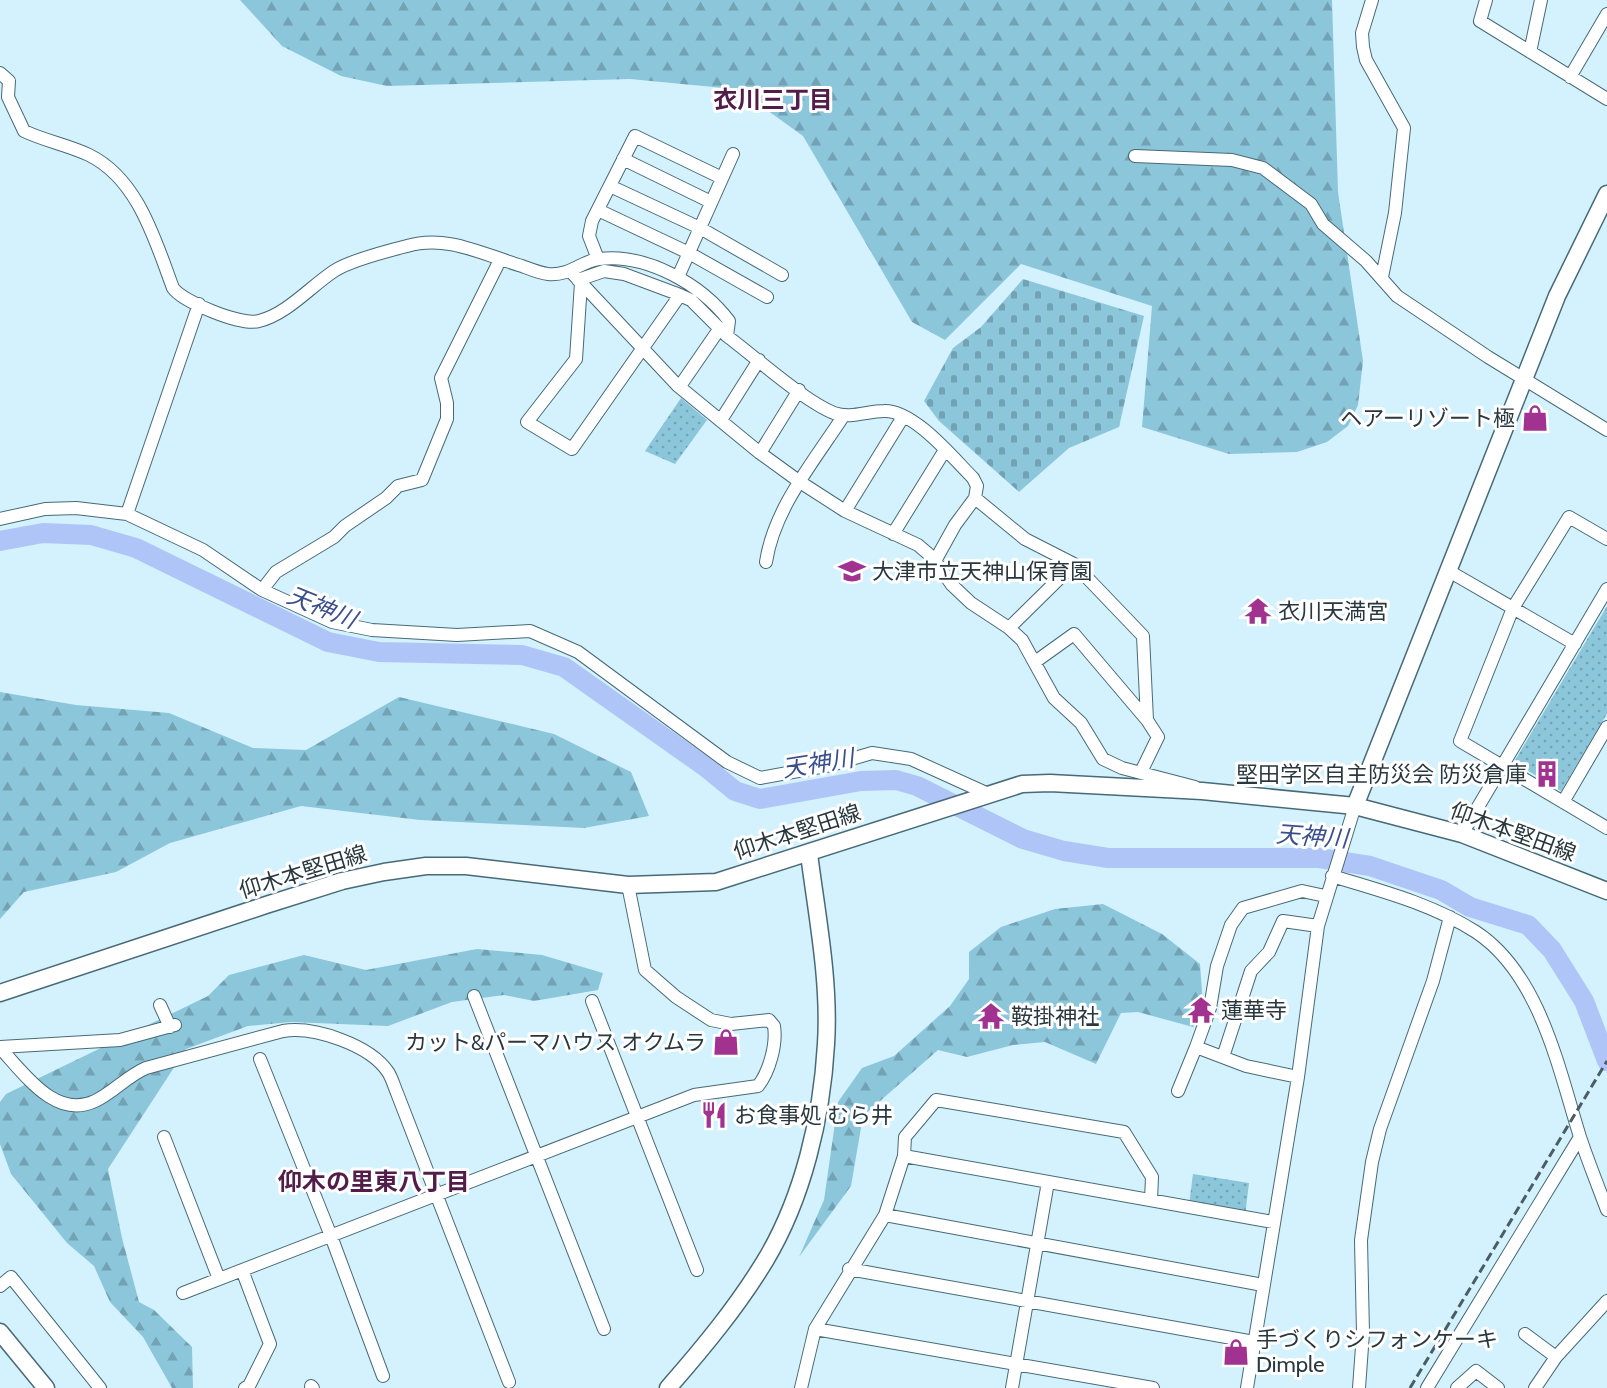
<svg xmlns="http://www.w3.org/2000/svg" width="1607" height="1388" viewBox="0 0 1607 1388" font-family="Cabin,'Noto Sans JP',sans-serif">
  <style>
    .grass { fill: url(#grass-dots) }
    .forest { fill: url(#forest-firs) }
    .cemetery { fill: url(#cemetery-stones) }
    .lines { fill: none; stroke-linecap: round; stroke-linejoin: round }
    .river { stroke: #b0c5f7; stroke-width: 20 }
    .street-casing { stroke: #476a76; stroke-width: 14 }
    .secondary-casing { stroke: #476a76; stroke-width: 19 }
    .street { stroke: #fff; stroke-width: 12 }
    .secondary { stroke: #fff; stroke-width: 16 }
    .rail { stroke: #4b5d64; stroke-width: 3; stroke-dasharray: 9 4.5; stroke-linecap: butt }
    .labels { text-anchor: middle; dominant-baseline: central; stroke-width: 6; stroke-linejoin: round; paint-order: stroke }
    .poi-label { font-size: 22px; fill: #29383e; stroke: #fff; text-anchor: start }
    .street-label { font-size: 22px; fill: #29383e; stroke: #fff }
    .neighbourhood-label { font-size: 24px; font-weight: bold; fill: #531d4a; stroke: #fff }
    .water-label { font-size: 24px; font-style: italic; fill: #3a508d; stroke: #fff }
  </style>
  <defs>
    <pattern id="grass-dots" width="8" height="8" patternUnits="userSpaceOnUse" patternTransform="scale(1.5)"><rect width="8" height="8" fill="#8cc6db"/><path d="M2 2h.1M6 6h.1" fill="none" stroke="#72a2b3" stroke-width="1.8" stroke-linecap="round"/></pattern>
    <pattern id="forest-firs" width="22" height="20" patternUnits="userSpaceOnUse" patternTransform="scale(1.5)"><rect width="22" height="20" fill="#8cc6db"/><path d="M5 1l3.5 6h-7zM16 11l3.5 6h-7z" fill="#72a2b3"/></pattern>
    <pattern id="cemetery-stones" width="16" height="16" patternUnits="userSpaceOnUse" patternTransform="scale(1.5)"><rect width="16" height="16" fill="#8cc6db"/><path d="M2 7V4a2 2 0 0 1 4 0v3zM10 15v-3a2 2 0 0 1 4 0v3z" fill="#72a2b3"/></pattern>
  </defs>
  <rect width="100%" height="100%" fill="#d3f2fd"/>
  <!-- grass -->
  <path class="grass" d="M681,398l26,22 -32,44 -30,-13z
    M1607,606v108l-46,77 -47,-29z
    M1193,1174l56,9 -4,33 -56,-11z"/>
  <!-- forest -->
  <path class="forest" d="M240,0h1092l6,192 25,169 -5,44 -10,21 -21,16 -30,10 -68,2 -87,-27 10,-121 -131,-42 -76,76 -33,-18 -109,-186 -50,-36 -29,-12 -94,-9 -243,7 -46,-10 -59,-30z
    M0,692l76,13 93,8 84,35 53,2 93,-53 155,37 77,38 18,44 -65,12 -164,-8 -119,-14 -131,37 -54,29 -92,20 -24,27z
    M1103,904l59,30 38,30 3,42 -10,21 -55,-15 -17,1 -25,51 -51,-22 -32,3 -46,12 -29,-7 -75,66 -12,70 -52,71 25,-57 14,-98 24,-34 32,-12 56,-50 19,-27v-27l32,-25 54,-18z
    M477,949l65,6 61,18 -5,17 -64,11 -30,-6 -52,7 -64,24 -97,-4 -43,4 -62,23 -78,120 14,69 17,64 15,8 38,37 1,41h-21l-29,-51 -33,-35 -16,-36 -27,-23 -56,-69 -11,-30v-42l6,-8 202,-98 21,-21 75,-20 62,15z"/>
  <!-- cemetery -->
  <path class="cemetery" d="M1023,279l121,37 -25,111 -50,21 -50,44 -80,-71 -15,-20 29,-53 28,-21z"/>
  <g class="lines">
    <!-- river -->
    <path class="river" d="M0,541l43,-8 48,2 45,13 192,94 51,10 143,3 42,12 143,101 28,23 25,8 101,-18 35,-1 21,6 106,53 41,12 44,7h211l51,8 71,24 29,17 58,18 24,25 32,51 23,60"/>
    <defs>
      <path id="street" d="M1372,0l-10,33 1,14 3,13 38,68 -9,85 -13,64
        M1486,0l-6,21 127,78
        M1530,52l11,-52
        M0,73l9,8 -1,16 16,34c21,10 44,14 65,24 49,24 66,85 84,133 10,14 68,38 86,33 28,-7 51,-34 75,-50 17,-11 53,-20 73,-25 40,-12 77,9 115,20 8,3 17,7 26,8 23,2 33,-13 51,-15 48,-6 103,26 130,62l-2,15c28,21 77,65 107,77 17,6 33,-2 50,-2 30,-1 69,47 89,67l4,8 -2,12 50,41 49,25
        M1570,77l37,-63
        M1135,156l97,4 31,8 48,36 12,20 43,37 31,35 91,61 119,73
        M623,159l88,43
        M610,186l90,42 82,47
        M598,210l91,43 78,44
        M598,259l-9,-23 3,-15 43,-85 87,42
        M571,272l106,113 83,68 40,29 45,29 73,34 14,12 20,28 19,18 38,25 13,12 32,58 27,25 22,36 19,9 73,19
        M678,277l55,-123
        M578,280l26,-9 20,3 51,19 16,7 36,36
        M581,283l-5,76 -49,63 45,27 108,-154
        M680,386l40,-58
        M721,420l38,-60
        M760,453l39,-63
        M845,511l58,-94
        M127,514l72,-210
        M0,519l45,-10 31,-1 51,6 76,36 59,40 70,32 40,8 85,5 73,-4 48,21 149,110 33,16 71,-13 41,-12 39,6 75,34
        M893,534l52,-84
        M1607,539l-38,-22 -56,91 -53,133 147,87
        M935,561l20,-36 20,-27
        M766,562c8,-54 49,-102 78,-147
        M1447,570l128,74
        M262,590l14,-18 58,-35 11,-11 41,-28 12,-12 24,-6 25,-61v-16l-6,-25 59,-118
        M1009,628l65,-64 69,72 4,84 11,17 -17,35
        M1035,662l39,-28 73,86
        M1563,802l44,-75
        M1462,834l145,-245
        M1332,876c50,15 100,28 144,56 64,42 83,138 104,205 8,24 18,49 27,73
        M474,996l130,333
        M592,1001l105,269
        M160,1005l10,22
        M0,1047l120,-7 55,-15
        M0,1048c24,25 55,72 95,53 19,-9 32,-25 51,-33l137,-37c31,-5 87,14 105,41 4,6 6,14 9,21l112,289
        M1223,1057l28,-86 18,-19 14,-31 35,5
        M260,1059l71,177 52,140
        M1298,1077l-52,-11 -50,-19 14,-39 7,-42 14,-41 12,-17 59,-17 23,5
        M1178,1091l18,-44
        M164,1137l55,142
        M904,1156l369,66
        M885,1215l378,70
        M849,1269l405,73
        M242,1270l28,74 -21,42 -4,2
        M0,1286l11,-9 89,111
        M183,1293l511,-198 64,-9c11,-14 19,-41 16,-60l-5,-6 -38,4 -20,-4 -35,-23 -31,-27 -17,-85
        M815,1329l338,59
        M1525,1334l31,23
        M311,1386l2,2
        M801,1388l14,-59 70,-114 19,-59 1,-19 31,-37 188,32 28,45 -1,23
        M1012,1388l36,-206
        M1247,1388l51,-311 20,-151 37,-120
        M1359,1388l4,-55 -2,-93 11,-78 8,-33 53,-148 17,-64
        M1427,1388l153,-251
        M1457,1388l19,-17 22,17
        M1535,1388l21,-31 51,-56"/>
      <path id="secondary" d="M1355,806l202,-510 50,-102
        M0,993l266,-88 76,-24 42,-9 42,-6h40l162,19 88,-3 306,-98 28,-1 152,8 153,15 107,28 145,57
        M0,1332l46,56
        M668,1388c35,-40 69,-81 97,-127 38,-63 57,-144 61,-217 4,-63 -9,-128 -17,-190"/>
    </defs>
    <!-- street casing -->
    <use href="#street" class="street-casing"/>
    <!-- secondary casing -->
    <use href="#secondary" class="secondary-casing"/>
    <!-- street -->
    <use href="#street" class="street"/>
    <!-- secondary -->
    <use href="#secondary" class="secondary"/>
    <!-- rail -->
    <path class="rail" d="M1410,1388l197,-327"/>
  </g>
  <!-- icons -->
  <defs>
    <symbol id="shop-bare" viewBox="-9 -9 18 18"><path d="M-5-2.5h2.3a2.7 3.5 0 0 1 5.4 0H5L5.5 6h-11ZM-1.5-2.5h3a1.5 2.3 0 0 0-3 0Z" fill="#a23290" stroke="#fff" stroke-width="2.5" paint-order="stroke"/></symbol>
    <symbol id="school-bare" viewBox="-9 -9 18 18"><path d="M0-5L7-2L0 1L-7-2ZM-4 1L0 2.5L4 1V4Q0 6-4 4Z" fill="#a23290" stroke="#fff" stroke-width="2.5" paint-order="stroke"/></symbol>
    <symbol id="temple-bare" viewBox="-9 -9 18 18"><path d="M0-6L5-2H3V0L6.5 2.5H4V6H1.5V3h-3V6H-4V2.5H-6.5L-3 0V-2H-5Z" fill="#a23290" stroke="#fff" stroke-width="2.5" paint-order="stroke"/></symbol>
    <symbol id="building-bare" viewBox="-9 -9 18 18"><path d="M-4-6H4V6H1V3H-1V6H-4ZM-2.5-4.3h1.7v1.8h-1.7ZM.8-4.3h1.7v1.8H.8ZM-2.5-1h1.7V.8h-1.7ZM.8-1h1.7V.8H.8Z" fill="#a23290" stroke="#fff" stroke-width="2.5" paint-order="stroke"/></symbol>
    <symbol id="restaurant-bare" viewBox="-9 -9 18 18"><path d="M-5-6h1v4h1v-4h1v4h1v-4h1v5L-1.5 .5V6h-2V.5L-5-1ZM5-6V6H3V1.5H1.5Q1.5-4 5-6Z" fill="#a23290" stroke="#fff" stroke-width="2.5" paint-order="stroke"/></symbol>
  </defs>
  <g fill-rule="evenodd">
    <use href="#shop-bare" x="1516" y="399" width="38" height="38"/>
    <use href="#school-bare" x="833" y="552" width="38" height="38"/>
    <use href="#temple-bare" x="1239" y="592" width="38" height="38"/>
    <use href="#building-bare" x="1528" y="755" width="38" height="38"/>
    <use href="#temple-bare" x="1182" y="991" width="38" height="38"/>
    <use href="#temple-bare" x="972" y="997" width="38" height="38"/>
    <use href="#shop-bare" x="707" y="1023" width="38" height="38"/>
    <use href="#restaurant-bare" x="695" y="1096" width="38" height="38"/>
    <use href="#shop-bare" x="1217" y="1333" width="38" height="38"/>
  </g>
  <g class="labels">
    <!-- poi labels -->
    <g class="poi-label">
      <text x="1515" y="418" text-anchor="end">ヘアーリゾート極</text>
      <text x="872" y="571">大津市立天神山保育園</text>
      <text x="1278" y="611">衣川天満宮</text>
      <text x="1527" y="774" text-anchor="end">堅田学区自主防災会 防災倉庫</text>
      <text x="1221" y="1010">蓮華寺</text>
      <text x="1011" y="1016">鞍掛神社</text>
      <text x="706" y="1042" text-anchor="end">カット&amp;パーマハウス オクムラ</text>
      <text x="734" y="1115">お食事処 むら井</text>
      <text x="1256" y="1339">手づくりシフォンケーキ<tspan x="1256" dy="25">Dimple</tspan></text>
    </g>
    <!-- street labels -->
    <g class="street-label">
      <text transform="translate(797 832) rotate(-18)">仰木本堅田線</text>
      <text transform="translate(1513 832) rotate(20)">仰木本堅田線</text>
      <text transform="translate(303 872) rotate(-17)">仰木本堅田線</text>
    </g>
    <!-- neighbourhood labels -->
    <g class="neighbourhood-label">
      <text x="773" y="99">衣川三丁目</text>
      <text x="374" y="1181">仰木の里東八丁目</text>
    </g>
    <!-- water labels -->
    <g class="water-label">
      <text transform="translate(322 607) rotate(22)">天神川</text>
      <text transform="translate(818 763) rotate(-9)">天神川</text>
      <text transform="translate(1312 836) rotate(4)">天神川</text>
    </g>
  </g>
</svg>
